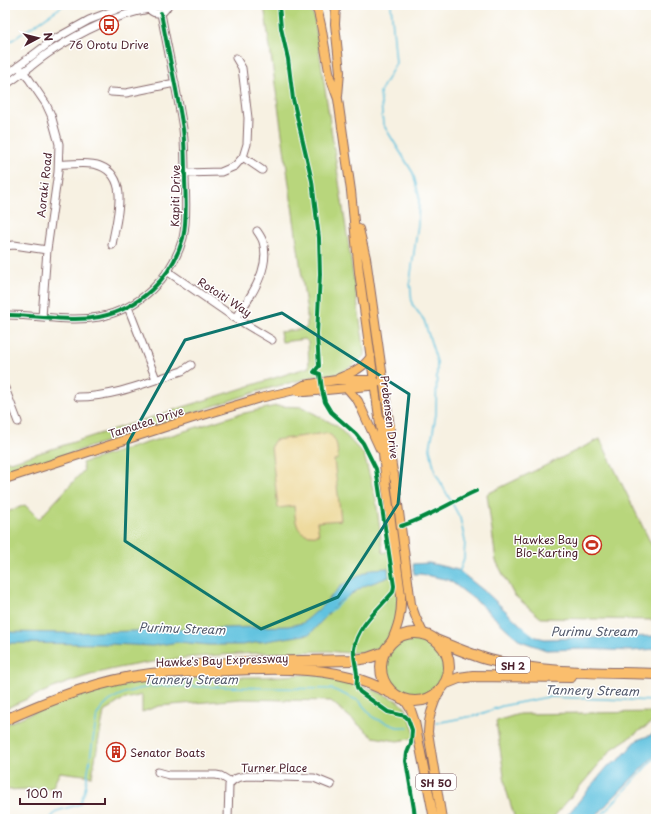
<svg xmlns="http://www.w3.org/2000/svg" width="661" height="824" viewBox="0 0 661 824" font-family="'Playpen Sans',sans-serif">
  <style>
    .green { fill: #b8d67c; stroke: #817a54 }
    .sand { fill: #eeda9e; stroke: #9c7c64 }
    .water { fill: #61c2df; stroke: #567085 }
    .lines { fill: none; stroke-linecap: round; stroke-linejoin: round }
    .stream { stroke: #61c2df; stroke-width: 1.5 }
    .minor-casing { stroke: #87686b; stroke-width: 9 }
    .major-casing { stroke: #87686b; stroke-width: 10 }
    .highway-casing { stroke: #87686b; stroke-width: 12 }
    .minor { stroke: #fff; stroke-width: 7 }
    .major { stroke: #fabe6d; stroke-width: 8 }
    .highway { stroke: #fabe6d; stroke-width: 10 }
    .cycleway-casing { stroke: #fff; stroke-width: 6 }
    .cycleway { stroke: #00873e; stroke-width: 4 }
    .marked { fill: none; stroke: #0f766e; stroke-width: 3; stroke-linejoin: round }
    .labels { text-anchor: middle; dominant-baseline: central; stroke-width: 3; stroke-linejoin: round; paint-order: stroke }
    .shield { fill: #fff; stroke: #80626b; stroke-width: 1 }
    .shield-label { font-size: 10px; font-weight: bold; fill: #4a1f2b }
    .poi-label { font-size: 11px; fill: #4a1f2b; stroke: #fff }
    .street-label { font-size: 11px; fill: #4a1f2b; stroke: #fff }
    .water-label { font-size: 12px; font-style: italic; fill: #52586a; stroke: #fff }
  </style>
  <rect width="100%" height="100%" fill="#fff"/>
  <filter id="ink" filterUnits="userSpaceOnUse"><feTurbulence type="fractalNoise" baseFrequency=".025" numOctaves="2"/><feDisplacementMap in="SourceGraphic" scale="8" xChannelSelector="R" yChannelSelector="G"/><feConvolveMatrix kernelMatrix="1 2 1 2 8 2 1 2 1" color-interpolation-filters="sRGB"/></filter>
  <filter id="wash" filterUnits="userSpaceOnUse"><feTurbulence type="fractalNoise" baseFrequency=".012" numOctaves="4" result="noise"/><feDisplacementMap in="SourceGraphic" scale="16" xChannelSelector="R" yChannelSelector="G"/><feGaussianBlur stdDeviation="0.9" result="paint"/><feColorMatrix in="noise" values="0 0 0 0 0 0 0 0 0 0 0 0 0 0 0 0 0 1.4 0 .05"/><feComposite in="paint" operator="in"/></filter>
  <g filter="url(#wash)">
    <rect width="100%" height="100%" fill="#f7f1e2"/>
    <!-- green -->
    <path class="green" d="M264,5h42l8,11 50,331v9l-9,8 -17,10 -26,3 -53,14 -254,84v-15l6,2 298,-95 -1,-25 -3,-3 -23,3 -2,-10 25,-3 2,-3v-13z
      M276,406l26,1 35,19 27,29 12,45 7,53 9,-3c2,15 7,36 6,49 0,16 -4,39 -18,48 -10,8 -39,6 -51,4 -75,2 -151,3 -224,20 -35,9 -68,23 -100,38v-196l20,-8 14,14 45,-49 -2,-7 154,-48z
      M600,439l56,115v66l-115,-2 -27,-23 -18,-34 -9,-67z
      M386 667a29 29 0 1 1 58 0a29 29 0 1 1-58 0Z
      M311,674c27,4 47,9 72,20 8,4 18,7 23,15 5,9 7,20 10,29l-19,3 -24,-4 -42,-36 -90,-2 -82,7 -17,6v-17l-20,5 -18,12 -12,64 -32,-4 -8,16 -47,2v-65c48,-23 98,-40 151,-45 33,-4 67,-3 100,-3 19,0 37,-2 55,-3z
      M656,712v8l-44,29 -60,70h-37l-9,-30 -10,-68 23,-7z"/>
    <!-- sand -->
    <path class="sand" d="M326,433c12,4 11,14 12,26l-4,1 7,60 -24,2 2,13c-23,2 -23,-10 -25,-29l-16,2 -7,-62 4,-6z"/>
    <!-- water -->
    <path class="water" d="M429,563l29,7 30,24 44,42 13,3 111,-3v13l-24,2 -48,-2 -38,1 -25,-9 -11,-9 -31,-29 -30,-23 -28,-6h-7l-1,-10z
      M388,568l1,9 -25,9 -25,16 -29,32 -68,11h-33l-30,-3 -27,4 -42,-2 -105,-1v-11l65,1 218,-7 15,-3 15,-13 24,-25 30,-16z
      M656,731v23l-48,49 -14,16h-30l44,-53 11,-6 18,-20 14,-5z"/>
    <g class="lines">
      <!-- stream -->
      <path class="stream" d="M391,5l5,58 -16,29 3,32 30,49 6,23 -1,28 -8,57 2,23 12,16 13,42 -1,52 -6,35 5,23 25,46 5,23 -1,17 -5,15
        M5,45l59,-40
        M330,612l17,-15
        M522,627l13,10
        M436,723l42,-8 24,-9 46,-9 108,4
        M50,819l7,-8 23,-7 5,-14 12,-75c14,-23 40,-27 65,-29l170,3 27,12 15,17 23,9h11
        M598,819l58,-63"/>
    </g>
  </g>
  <g filter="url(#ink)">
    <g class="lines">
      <defs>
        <path id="minor" d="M148,6c4,10 16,9 20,-1
          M18,66l11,13 17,25 5,11 8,29 -1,28 -11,78 -5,67
          M5,76l48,-36 36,-20 39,-15
          M5,85c16,-10 30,-23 45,-33 29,-19 64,-37 99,-43
          M111,92l15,1 49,-10
          M243,157l19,13
          M59,164c13,1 29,-3 41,2 31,12 16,54 12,79
          M185,173l36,-1 14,-6 8,-9 4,-13 1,-26 -6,-50 -6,-10
          M5,246l9,-1 33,5
          M167,271l68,47 37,22
          M128,307l28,72
          M5,315c31,-1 63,8 94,2 40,-8 73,-39 84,-79 4,-18 3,-39 2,-57 0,-18 0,-35 -2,-52 -6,-39 -15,-77 -22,-116
          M235,318c15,-19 36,-51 28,-76 -1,-4 -4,-8 -6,-11
          M5,388l13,34
          M78,397c36,0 70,-15 104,-26l9,-6
          M158,772l11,3h47l5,1 10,6
          M228,819l1,-34c4,-7 10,-8 18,-9l67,2 17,7"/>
        <path id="major" d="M314,5l4,7 3,13 9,52 8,22 13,92 8,81 22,160 5,52 15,111c1,18 -3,32 -11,49
          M336,5l-1,19 5,48 -2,24
          M359,229l7,29 24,170
          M339,378c12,-5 25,-10 32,-22
          M347,388l11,13 22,48
          M295,390l10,2 64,-6 5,-2
          M385,423l9,55
          M394,474l17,130 5,14 8,17
          M5,479l185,-60 70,-21 35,-8 9,-5 32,-5h38l3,3
          M440,690c-7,14 -12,27 -12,42l14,87
          M404,699l7,11 4,12 19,97"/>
        <path id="highway" d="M381 667a34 34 0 1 1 68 0a34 34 0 1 1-68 0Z
          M436,640c17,7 35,15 54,20 54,14 111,12 166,14
          M198,665l50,-3 106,-2 14,-2 17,-6
          M444,684l15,-6 14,-2 98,1
          M5,720c47,-21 95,-40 146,-46 26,-3 53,-3 79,-4 38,-2 83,-3 120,7 16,4 31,11 45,18"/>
      </defs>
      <!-- minor casing -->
      <use href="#minor" class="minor-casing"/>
      <!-- major casing -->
      <use href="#major" class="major-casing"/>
      <!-- highway casing -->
      <use href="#highway" class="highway-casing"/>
      <!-- minor -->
      <use href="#minor" class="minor"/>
      <!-- major -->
      <use href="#major" class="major"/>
      <!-- highway -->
      <use href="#highway" class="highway"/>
      <defs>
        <path id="cycleway" d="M279,5l2,23 7,31 5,40 19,82 7,57 1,36 -3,60 2,32 -5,6 6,2 2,16 3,12 6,10 25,22 7,9 13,26 18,117 -1,6c-14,17 -36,34 -39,57 -1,9 2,16 3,25 1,7 -3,12 3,18l28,20 17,4 3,3 4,11 -1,13 -4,10 -1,8 8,48 1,10
          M5,315c31,-1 63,8 94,2 40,-8 73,-39 84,-79 4,-18 3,-39 2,-57 0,-18 0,-35 -2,-52 -6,-39 -15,-77 -22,-116
          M401,526c26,-8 50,-24 75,-35"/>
      </defs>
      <!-- cycleway casing -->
      <use href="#cycleway" class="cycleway-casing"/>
      <!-- cycleway -->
      <use href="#cycleway" class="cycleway"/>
    </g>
  </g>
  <!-- marked area -->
  <path class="marked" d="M282,313l127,81 -11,110 -60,93 -77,32 -136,-88 3,-98 57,-103z"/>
  <!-- icons -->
  <defs>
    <symbol id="bus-ring" viewBox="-11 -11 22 22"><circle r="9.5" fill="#fff" stroke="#c8321e" stroke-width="1.5"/><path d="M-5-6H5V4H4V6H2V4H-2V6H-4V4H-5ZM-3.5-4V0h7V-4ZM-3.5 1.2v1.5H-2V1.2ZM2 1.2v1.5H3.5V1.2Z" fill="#c8321e"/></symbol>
    <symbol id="stadium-ring" viewBox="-11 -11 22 22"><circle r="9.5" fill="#fff" stroke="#c8321e" stroke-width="1.5"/><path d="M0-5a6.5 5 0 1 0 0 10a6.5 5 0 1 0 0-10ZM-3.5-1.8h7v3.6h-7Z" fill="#c8321e"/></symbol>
    <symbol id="building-ring" viewBox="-11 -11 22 22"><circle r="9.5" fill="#fff" stroke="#c8321e" stroke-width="1.5"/><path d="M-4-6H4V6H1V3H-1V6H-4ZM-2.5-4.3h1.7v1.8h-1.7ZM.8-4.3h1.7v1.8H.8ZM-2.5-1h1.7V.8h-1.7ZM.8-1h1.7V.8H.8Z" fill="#c8321e"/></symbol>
  </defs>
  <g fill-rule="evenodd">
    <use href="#bus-ring" x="98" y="14" width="22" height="22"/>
    <use href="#stadium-ring" x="581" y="534" width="22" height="22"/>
    <use href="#building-ring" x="105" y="741" width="22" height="22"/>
  </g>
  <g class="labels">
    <!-- shield labels -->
    <g class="shield">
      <rect x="496" y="657" width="34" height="16" rx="3"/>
      <rect x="416" y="774" width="40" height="16" rx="3"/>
    </g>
    <g class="shield-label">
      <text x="513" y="665">SH 2</text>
      <text x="436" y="782">SH 50</text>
    </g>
    <!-- poi labels -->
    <g class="poi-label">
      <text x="109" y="44">76 Orotu Drive</text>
      <text x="578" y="539" text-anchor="end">Hawkes Bay<tspan x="578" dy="13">Blo-Karting</tspan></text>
      <text x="130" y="752" text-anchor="start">Senator Boats</text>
    </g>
    <!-- street labels -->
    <g class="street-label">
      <text transform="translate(44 185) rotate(-84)">Aoraki Road</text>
      <text transform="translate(175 196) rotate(-89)">Kapiti Drive</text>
      <text transform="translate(225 297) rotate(33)">Rotoiti Way</text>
      <text transform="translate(390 417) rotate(83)">Prebensen Drive</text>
      <text transform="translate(146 422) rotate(-18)">Tamatea Drive</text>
      <text transform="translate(222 660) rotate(-2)">Hawke's Bay Expressway</text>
      <text x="274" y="767">Turner Place</text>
    </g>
    <!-- water labels -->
    <g class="water-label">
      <text transform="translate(182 628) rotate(2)">Purimu Stream</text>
      <text x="594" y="631">Purimu Stream</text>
      <text x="191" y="679">Tannery Stream</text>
      <text transform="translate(592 690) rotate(1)">Tannery Stream</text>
    </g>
  </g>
  <!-- margin -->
  <rect width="661" height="824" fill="none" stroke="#fff" stroke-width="20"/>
  <!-- north arrow -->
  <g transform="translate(38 38) rotate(83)" stroke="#ffffff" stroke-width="3" paint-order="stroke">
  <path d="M0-3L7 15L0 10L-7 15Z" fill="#4a1f2b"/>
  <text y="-6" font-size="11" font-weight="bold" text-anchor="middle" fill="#4a1f2b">N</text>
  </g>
  <!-- scale -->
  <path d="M20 798v6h85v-6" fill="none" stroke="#4a1f2b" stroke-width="2"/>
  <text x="26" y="798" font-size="12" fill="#4a1f2b" stroke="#ffffff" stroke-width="3" paint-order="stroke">100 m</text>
</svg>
